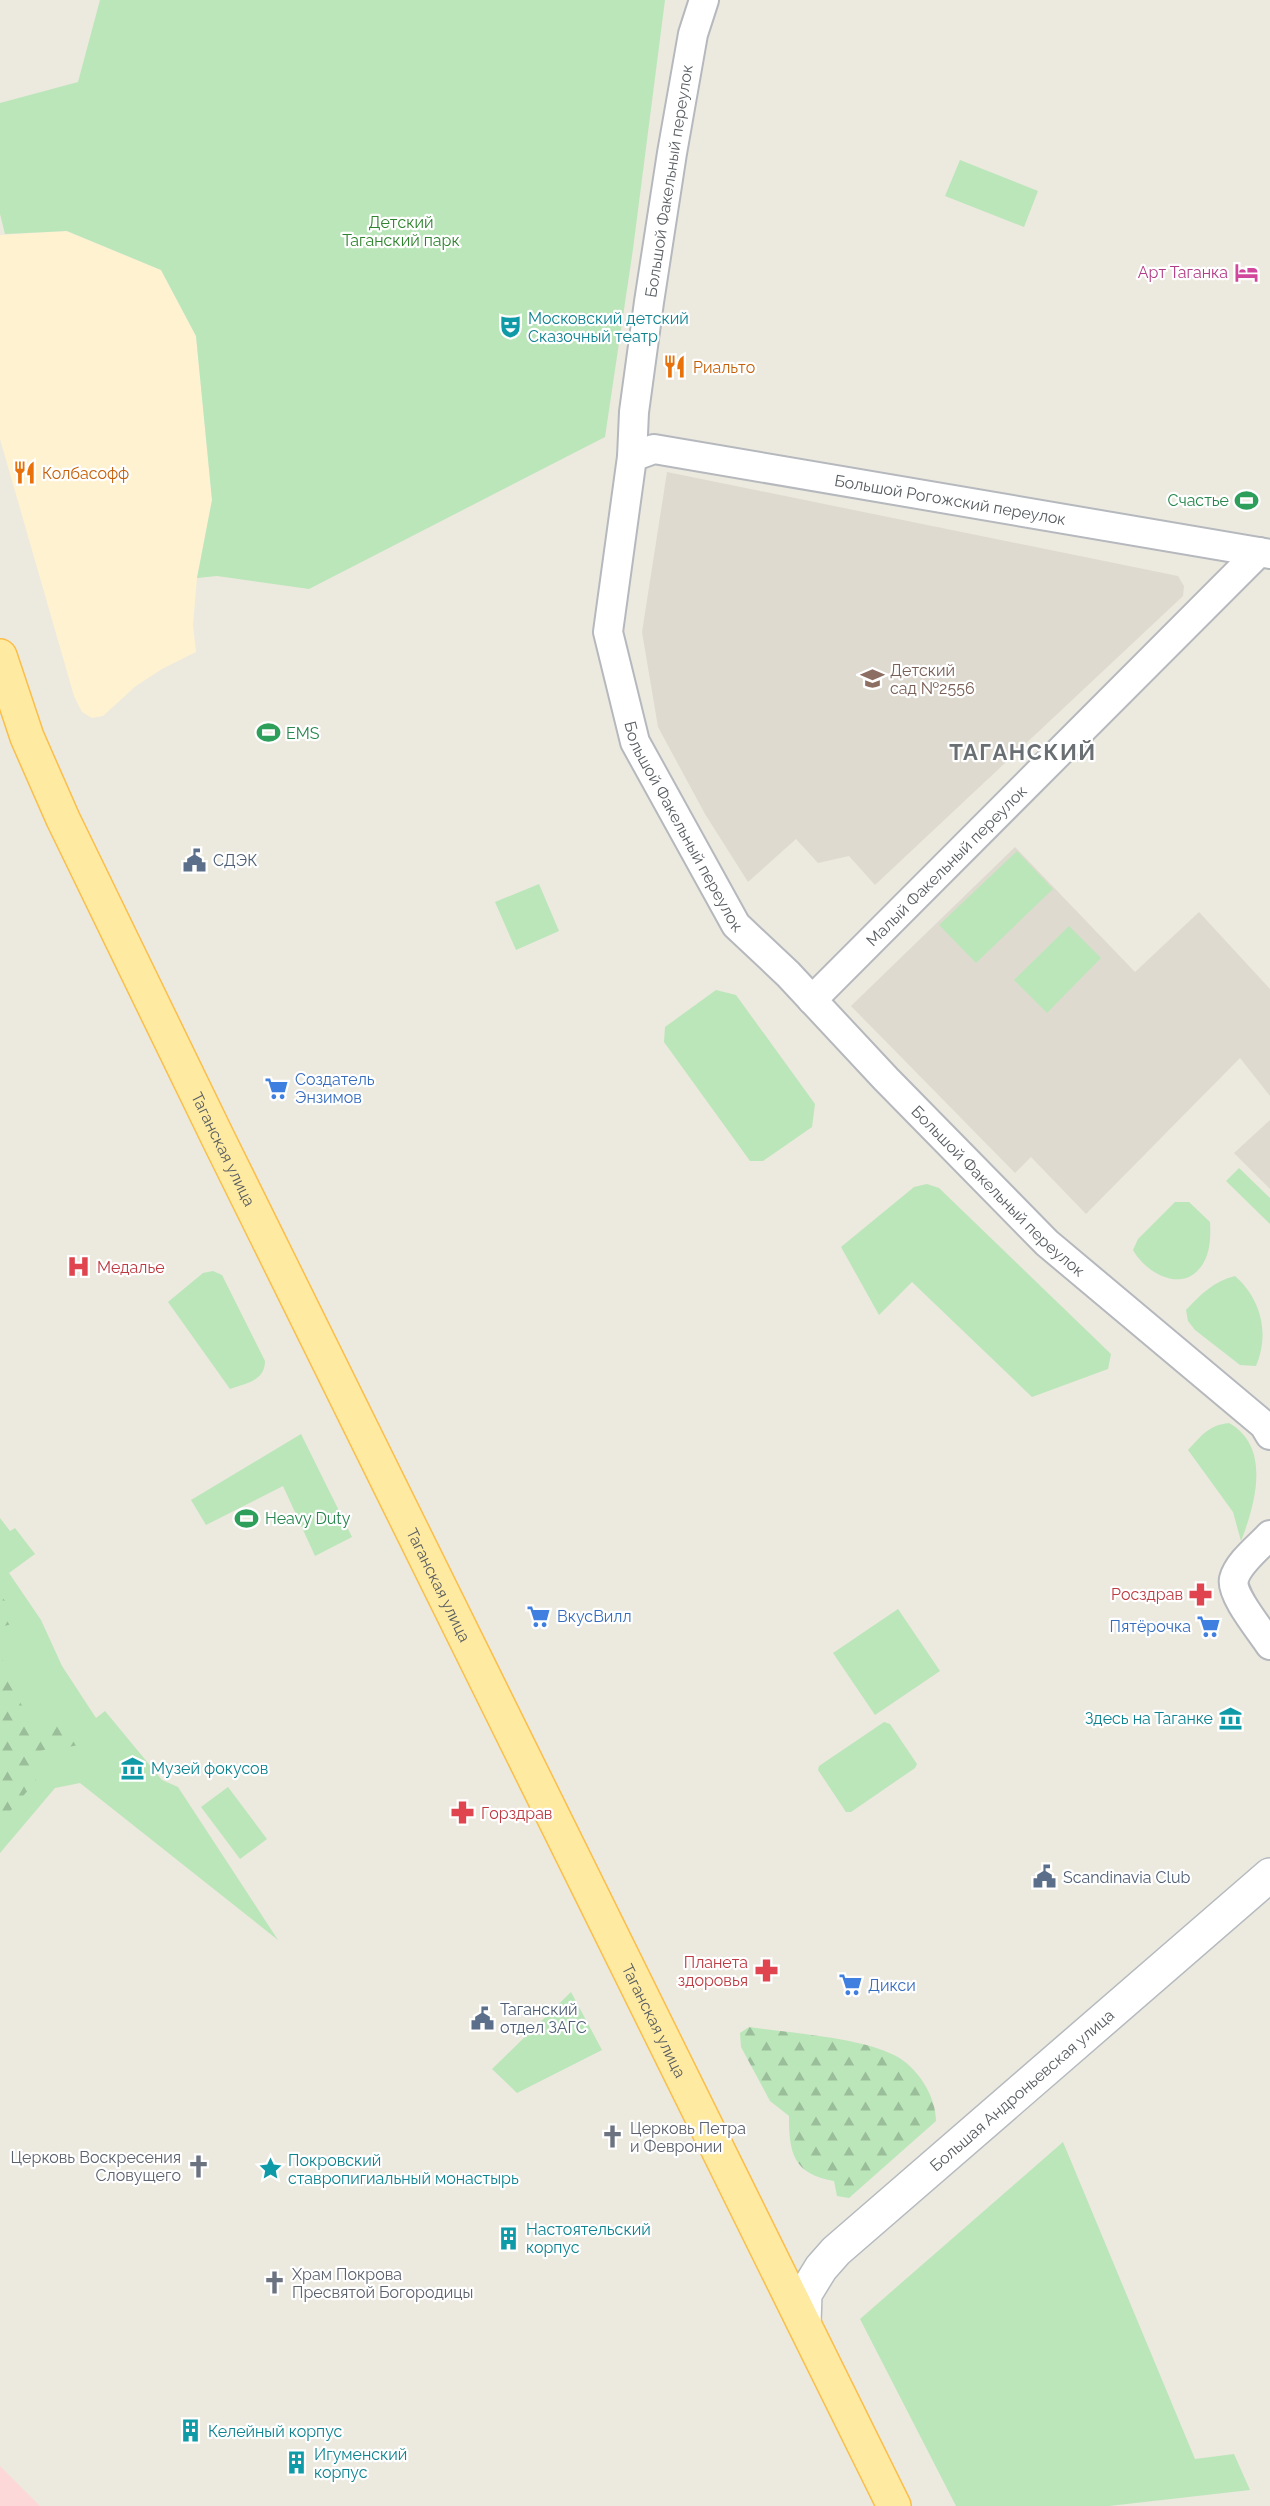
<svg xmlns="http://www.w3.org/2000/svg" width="1270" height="2506" viewBox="0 0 1270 2506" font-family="Raleway,sans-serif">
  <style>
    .commercial { fill: #fff2d1 }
    .education { fill: #dfdad0 }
    .medical { fill: #fcd9d8 }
    .green { fill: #bbe6b9 }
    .forest { fill: url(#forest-firs) }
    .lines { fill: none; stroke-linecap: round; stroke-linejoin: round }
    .street-casing { stroke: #b5b8bd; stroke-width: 32 }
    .secondary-casing { stroke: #b5babf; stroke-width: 36 }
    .primary-casing { stroke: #fabe4a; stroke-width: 36 }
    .street { stroke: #fff; stroke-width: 28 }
    .secondary { stroke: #fff; stroke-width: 33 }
    .primary { stroke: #ffeaa1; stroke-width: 33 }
    .labels { text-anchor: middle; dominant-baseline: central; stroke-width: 4.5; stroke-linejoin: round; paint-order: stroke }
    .street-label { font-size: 16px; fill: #585d61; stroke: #fff }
    .park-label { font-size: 16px; fill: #2f832e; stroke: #fff }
    .hotel-label { font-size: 16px; fill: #b23c85; stroke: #fff; text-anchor: end }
    .culture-label { font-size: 16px; fill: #0d838f; stroke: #fff; text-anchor: start }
    .food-label { font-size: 16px; fill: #c56008; stroke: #fff; text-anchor: start }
    .leisure-label { font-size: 16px; fill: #27864d; stroke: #fff; text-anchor: start }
    .education-label { font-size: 16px; fill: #785e54; stroke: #fff; text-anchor: start }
    .service-label { font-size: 16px; fill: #4e5e75; stroke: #fff; text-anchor: start }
    .shop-label { font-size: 16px; fill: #366cbe; stroke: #fff; text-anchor: start }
    .health-label { font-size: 16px; fill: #be3a42; stroke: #fff; text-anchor: start }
    .worship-label { font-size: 16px; fill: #5b616d; stroke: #fff; text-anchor: start }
    .district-label { font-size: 22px; font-weight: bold; letter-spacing: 1.5px; fill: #696f73; stroke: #fff }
  </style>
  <defs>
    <pattern id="forest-firs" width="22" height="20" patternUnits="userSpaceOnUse" patternTransform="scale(1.5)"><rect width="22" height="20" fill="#bbe6b9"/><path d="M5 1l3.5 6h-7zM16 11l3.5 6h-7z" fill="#9bbe9a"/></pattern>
  </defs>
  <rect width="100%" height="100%" fill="#ece9df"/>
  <!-- commercial -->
  <path class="commercial" d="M66,231l95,39 35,66 16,164 -15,78 -4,47 3,27 -34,17 -26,17 -33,30 -11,2 -10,-6 -8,-16 -74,-257v-204z"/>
  <!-- education -->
  <path class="education" d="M667,472l511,104 6,10 -1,10 -308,289 -26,-29 -31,7 -22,-24 -48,43 -43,-68 -47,-87 -16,-95z
    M1015,847l120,125 64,-60 71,77v107l-30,-38 -154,156 -55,-57 -16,16 -164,-167z
    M1270,1120v69l-36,-36z"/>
  <!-- medical -->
  <path class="medical" d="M0,2466l40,40h-40z"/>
  <!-- green -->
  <path class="green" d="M100,0h565l-32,249 -28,188 -296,152 -92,-13 -20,2 15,-78 -16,-164 -35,-66 -94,-39 -62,3 -5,-20v-111l78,-21z
    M960,160l78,31 -14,36 -79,-31z
    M1017,851l36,38 -77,74 -37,-38z
    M539,884l20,47 -43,19 -21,-48z
    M1069,926l32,32 -54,55 -33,-33z
    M716,990l20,5 79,109 -3,23 -49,34h-13l-86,-119 1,-15z
    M1239,1168l31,30v26l-44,-43z
    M927,1184l12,4 172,166 -3,15 -76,28 -120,-115 -33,33 -38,-68 73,-60z
    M1175,1202h14l21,20c1,16 0,34 -10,46 -20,25 -55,4 -67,-18l5,-11z
    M213,1271l9,4 43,86c0,20 -19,22 -35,28l-62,-87 35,-29z
    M1235,1276c26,23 35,57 21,90l-16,-1 -45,-35 -7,-9 -2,-11c15,-16 28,-29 49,-34z
    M1229,1423c41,23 28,77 12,118l-8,-29 -45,-62c13,-14 21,-25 41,-27z
    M301,1434l51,103 -37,19 -32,-70 -77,39 -15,-25z
    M0,1518l10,13 5,-3 20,26 -26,19 32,47 21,46 34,52 9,-7 57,69 16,7 100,153 -198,-157 -25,5 -55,65z
    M898,1609l42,62 -65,44 -42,-62z
    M884,1722l6,2 27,40 -2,4 -64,44h-5l-28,-42 1,-4z
    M228,1787l39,52 -27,20 -39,-52z
    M571,1992l31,58 -85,43 -25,-24z
    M1063,2142l132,317 39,-5 16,36 -141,16h-153l-96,-187z"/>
  <!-- forest -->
  <path class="forest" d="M0,1596l18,16 -6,12 -12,3z
    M0,1656l13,19 6,26 15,22 13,5 11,-7 26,8 2,13c-19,9 -34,2 -52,12l2,27 -36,42z
    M749,2027c40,6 109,10 145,28 23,11 42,41 42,66l-87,77 -12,-2 -3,-15c-41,-7 -45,-28 -45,-65l-19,-15 -29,-54 -1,-14z"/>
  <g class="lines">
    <defs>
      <g id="street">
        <path id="s1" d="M704,0l-11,34 -21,119 -23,149 -15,110 -2,45 -24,175 27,110 101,183 52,49 98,105 161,164 217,182 6,10"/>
        <path id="s2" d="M632,457l22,-8 616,105"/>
        <path id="s3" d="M812,1000l447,-448"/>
        <path d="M1270,1535c-11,12 -32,28 -36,44 -4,15 27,52 36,66"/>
      </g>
      <g id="secondary">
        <path id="s4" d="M804,2323l1,-29 16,-26 15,-17 434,-376"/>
      </g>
      <g id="primary">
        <path id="s5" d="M0,656l27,81 36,82 154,317 677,1370"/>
      </g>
    </defs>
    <!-- street casing -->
    <use href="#street" class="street-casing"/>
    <!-- secondary casing -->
    <use href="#secondary" class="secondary-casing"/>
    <!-- primary casing -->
    <use href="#primary" class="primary-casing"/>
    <!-- street -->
    <use href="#street" class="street"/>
    <!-- secondary -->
    <use href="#secondary" class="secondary"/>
    <!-- primary -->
    <use href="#primary" class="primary"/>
  </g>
  <!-- icons -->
  <defs>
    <symbol id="hotel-bare" viewBox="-9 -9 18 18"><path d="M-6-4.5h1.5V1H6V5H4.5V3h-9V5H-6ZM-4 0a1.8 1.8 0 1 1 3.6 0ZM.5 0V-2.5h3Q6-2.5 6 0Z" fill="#d1479c" stroke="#fff" stroke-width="2.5" paint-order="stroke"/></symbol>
    <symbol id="theatre-bare" viewBox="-9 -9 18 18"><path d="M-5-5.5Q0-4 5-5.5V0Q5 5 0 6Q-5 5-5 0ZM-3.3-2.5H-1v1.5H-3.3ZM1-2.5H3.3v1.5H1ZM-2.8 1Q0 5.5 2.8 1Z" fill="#0f9aa8" stroke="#fff" stroke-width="2.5" paint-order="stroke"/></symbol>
    <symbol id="restaurant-bare" viewBox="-9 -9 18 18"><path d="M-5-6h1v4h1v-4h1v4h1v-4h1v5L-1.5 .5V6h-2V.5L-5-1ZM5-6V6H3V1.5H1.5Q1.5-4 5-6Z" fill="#e8710a" stroke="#fff" stroke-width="2.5" paint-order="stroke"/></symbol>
    <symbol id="stadium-bare" viewBox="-9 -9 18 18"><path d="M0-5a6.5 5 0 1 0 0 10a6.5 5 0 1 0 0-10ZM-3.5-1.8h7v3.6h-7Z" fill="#2e9e5b" stroke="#fff" stroke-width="2.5" paint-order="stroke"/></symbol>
    <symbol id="school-bare" viewBox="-9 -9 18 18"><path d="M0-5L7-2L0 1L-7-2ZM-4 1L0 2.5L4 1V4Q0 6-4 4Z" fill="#8d6e63" stroke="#fff" stroke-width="2.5" paint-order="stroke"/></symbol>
    <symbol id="civic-bare" viewBox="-9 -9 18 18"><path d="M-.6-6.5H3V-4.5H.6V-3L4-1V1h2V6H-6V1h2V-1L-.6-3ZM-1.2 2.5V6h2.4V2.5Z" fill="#5c6f8a" stroke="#fff" stroke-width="2.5" paint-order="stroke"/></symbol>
    <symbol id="supermarket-bare" viewBox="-9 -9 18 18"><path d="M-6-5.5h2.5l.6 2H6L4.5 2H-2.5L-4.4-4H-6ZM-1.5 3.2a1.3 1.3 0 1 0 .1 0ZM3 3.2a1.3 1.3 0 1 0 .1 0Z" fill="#3f7fe0" stroke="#fff" stroke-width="2.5" paint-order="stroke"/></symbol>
    <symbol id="hospital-bare" viewBox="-9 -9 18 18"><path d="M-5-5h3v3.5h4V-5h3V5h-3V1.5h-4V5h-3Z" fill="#e0444e" stroke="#fff" stroke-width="2.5" paint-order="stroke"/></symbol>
    <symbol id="pharmacy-bare" viewBox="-9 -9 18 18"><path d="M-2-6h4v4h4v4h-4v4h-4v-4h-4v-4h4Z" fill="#e0444e" stroke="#fff" stroke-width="2.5" paint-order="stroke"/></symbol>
    <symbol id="museum-bare" viewBox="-9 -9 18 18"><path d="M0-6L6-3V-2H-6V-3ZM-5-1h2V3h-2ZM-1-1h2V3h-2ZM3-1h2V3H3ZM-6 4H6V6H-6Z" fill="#0f9aa8" stroke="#fff" stroke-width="2.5" paint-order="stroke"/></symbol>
    <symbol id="church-bare" viewBox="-9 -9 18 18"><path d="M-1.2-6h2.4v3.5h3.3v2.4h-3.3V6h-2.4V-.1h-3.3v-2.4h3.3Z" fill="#6b7280" stroke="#fff" stroke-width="2.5" paint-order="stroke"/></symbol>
    <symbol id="sight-bare" viewBox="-9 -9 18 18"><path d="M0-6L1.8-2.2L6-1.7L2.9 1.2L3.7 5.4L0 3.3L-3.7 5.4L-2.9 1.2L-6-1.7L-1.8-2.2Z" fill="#0f9aa8" stroke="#fff" stroke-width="2.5" paint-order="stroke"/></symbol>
    <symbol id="building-bare" viewBox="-9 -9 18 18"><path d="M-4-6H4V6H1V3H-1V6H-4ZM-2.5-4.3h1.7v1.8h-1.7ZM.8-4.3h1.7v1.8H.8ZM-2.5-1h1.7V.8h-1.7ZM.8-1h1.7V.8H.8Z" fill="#0f9aa8" stroke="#fff" stroke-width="2.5" paint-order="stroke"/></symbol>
  </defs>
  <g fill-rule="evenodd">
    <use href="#hotel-bare" x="1230" y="256" width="33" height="33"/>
    <use href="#theatre-bare" x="494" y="310" width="33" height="33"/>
    <use href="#restaurant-bare" x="658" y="350" width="33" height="33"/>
    <use href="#restaurant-bare" x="8" y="456" width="33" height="33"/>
    <use href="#stadium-bare" x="1230" y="484" width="33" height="33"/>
    <use href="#school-bare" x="856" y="662" width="33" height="33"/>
    <use href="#stadium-bare" x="252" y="716" width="33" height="33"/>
    <use href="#civic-bare" x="178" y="844" width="33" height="33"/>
    <use href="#supermarket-bare" x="260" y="1072" width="33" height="33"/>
    <use href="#hospital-bare" x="62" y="1250" width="33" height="33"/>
    <use href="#stadium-bare" x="230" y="1502" width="33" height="33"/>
    <use href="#pharmacy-bare" x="1184" y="1578" width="33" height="33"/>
    <use href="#supermarket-bare" x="522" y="1600" width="33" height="33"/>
    <use href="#supermarket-bare" x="1192" y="1610" width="33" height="33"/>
    <use href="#museum-bare" x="1214" y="1702" width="33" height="33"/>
    <use href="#museum-bare" x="116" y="1752" width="33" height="33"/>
    <use href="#pharmacy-bare" x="446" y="1796" width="33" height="33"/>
    <use href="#civic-bare" x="1028" y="1860" width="33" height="33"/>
    <use href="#pharmacy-bare" x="750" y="1954" width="33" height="33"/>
    <use href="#supermarket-bare" x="834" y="1968" width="33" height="33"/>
    <use href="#civic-bare" x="466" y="2002" width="33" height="33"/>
    <use href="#church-bare" x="596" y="2120" width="33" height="33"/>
    <use href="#church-bare" x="182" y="2150" width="33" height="33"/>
    <use href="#sight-bare" x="254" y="2152" width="33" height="33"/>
    <use href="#building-bare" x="492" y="2222" width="33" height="33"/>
    <use href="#church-bare" x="258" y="2266" width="33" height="33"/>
    <use href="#building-bare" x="174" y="2414" width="33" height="33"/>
    <use href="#building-bare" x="280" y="2446" width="33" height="33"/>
  </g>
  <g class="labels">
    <!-- street labels -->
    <g class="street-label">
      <text transform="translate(669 181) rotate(-81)">Большой Факельный переулок</text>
      <text stroke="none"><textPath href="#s2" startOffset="324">Большой Рогожский переулок</textPath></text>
      <text stroke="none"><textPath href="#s1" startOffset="850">Большой Факельный переулок</textPath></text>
      <text stroke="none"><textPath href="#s3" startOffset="190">Малый Факельный переулок</textPath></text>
      <text stroke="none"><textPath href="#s5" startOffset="542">Таганская улица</textPath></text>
      <text stroke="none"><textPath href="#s1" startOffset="1336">Большой Факельный переулок</textPath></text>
      <text stroke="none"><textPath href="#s5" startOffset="1028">Таганская улица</textPath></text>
      <text stroke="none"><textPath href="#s5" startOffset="1514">Таганская улица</textPath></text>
      <text stroke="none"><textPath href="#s4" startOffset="328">Большая Андроньевская улица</textPath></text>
    </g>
    <!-- park labels -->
    <g class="park-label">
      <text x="401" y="222">Детский<tspan x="401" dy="18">Таганский парк</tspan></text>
    </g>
    <!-- hotel labels -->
    <g class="hotel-label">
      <text x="1228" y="272">Арт Таганка</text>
    </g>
    <!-- culture labels -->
    <g class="culture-label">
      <text x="528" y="318">Московский детский<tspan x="528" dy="18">Сказочный театр</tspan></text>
      <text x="1213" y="1718" text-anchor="end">Здесь на Таганке</text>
      <text x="151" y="1768">Музей фокусов</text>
      <text x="288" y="2160">Покровский<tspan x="288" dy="18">ставропигиальный монастырь</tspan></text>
      <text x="526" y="2229">Настоятельский<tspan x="526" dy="18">корпус</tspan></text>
      <text x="208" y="2431">Келейный корпус</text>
      <text x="314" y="2454">Игуменский<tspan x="314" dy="18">корпус</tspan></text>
    </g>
    <!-- food labels -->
    <g class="food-label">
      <text x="693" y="367">Риальто</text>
      <text x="42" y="473">Колбасофф</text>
    </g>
    <!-- leisure labels -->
    <g class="leisure-label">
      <text x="1229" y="500" text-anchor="end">Счастье</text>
      <text x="286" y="733">EMS</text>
      <text x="265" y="1518">Heavy Duty</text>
    </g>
    <!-- education labels -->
    <g class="education-label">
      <text x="890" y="670">Детский<tspan x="890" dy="18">сад №2556</tspan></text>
    </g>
    <!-- service labels -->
    <g class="service-label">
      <text x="213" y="860">СДЭК</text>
      <text x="1063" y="1877">Scandinavia Club</text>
      <text x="500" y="2009">Таганский<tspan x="500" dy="18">отдел ЗАГС</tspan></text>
    </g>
    <!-- shop labels -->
    <g class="shop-label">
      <text x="295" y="1079">Создатель<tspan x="295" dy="18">Энзимов</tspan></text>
      <text x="557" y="1616">ВкусВилл</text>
      <text x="1191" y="1626" text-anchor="end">Пятёрочка</text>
      <text x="868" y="1985">Дикси</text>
    </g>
    <!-- health labels -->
    <g class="health-label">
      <text x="97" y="1267">Медалье</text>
      <text x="1183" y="1594" text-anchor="end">Росздрав</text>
      <text x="481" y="1813">Горздрав</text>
      <text x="748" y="1962" text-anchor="end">Планета<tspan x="748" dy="18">здоровья</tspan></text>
    </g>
    <!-- worship labels -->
    <g class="worship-label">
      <text x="630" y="2128">Церковь Петра<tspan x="630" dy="18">и Февронии</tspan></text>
      <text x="181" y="2157" text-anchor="end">Церковь Воскресения<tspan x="181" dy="18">Словущего</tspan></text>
      <text x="292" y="2274">Храм Покрова<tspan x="292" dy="18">Пресвятой Богородицы</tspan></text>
    </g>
    <!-- district labels -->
    <g class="district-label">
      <text x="1023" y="752">ТАГАНСКИЙ</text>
    </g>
  </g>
</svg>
